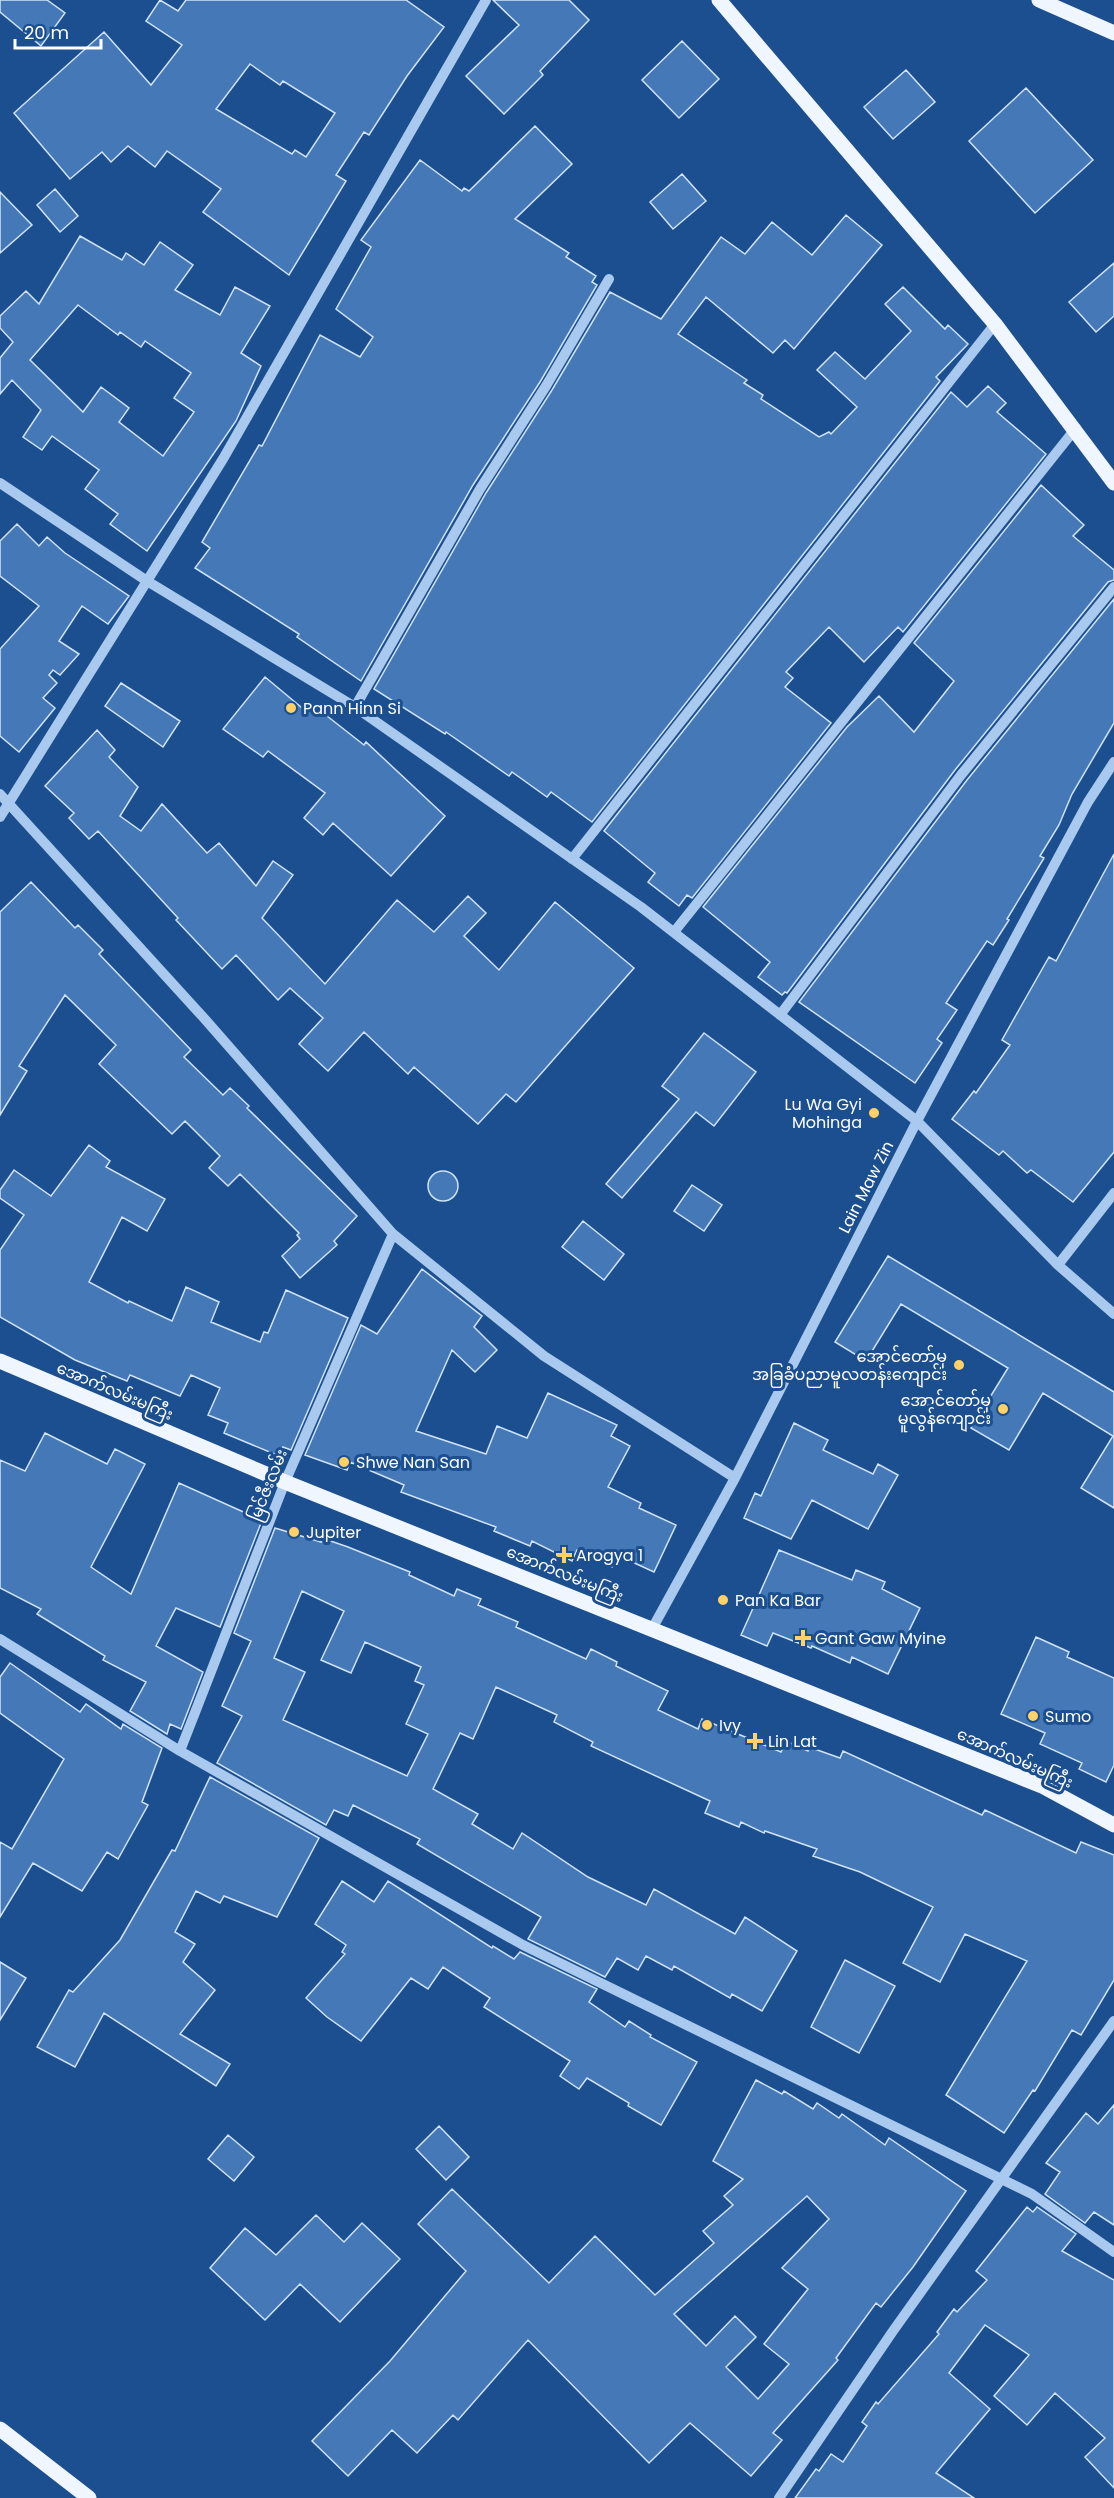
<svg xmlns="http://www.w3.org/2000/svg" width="1114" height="2498" viewBox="0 0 1114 2498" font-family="Poppins,'Noto Sans Myanmar',sans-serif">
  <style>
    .building { fill: #4478b7; stroke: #cfe3fa; stroke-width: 1.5; fill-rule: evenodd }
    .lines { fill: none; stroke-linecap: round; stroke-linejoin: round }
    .minor { stroke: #a9c9ee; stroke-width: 10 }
    .major { stroke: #f0f6ff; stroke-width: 15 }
    .poi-dot { fill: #ffd166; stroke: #1b4f8f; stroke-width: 2 }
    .labels { text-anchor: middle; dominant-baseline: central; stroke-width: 6; stroke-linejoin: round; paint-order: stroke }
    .poi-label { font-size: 16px; fill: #fff; stroke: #1b4f8f; text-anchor: start }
    .street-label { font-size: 16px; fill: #fff; stroke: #1b4f8f }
  </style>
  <rect width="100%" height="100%" fill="#1b4f8f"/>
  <!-- building -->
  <path class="building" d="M0,0h47l18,13 -24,33 -41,-34z
    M160,0l18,11 8,-11h220l38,27 -37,49 -38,59 -5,-3 -28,43 10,6 -57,94 -86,-63 18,-23 -54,-38 -12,16 -27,-21 -17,16 -9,-10 -32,27 -56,-66 90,-81 47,53 31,-40 -36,-24zM250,64l30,21 3,-4 52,32 -29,44 -11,-7 -3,4 -76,-45z
    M493,0h76l20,20 -49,51 3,4 -39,39 -38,-38 53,-51z
    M682,41l37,38 -40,39 -37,-38z
    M906,70l29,32 -42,37 -29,-32z
    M1026,88l67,72 -58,53 -66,-72z
    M535,126l37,38 -57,55 54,34 -3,4 30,19 -4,6 5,3 -57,97 -67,103 -112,196 -64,-44 2,-3 -104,-66 15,-20 -8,-6 57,-97 3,1 58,-111 40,22 13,-20 -37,-28 35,-62 -10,-7 59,-80 42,31 2,-3 5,3z
    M682,174l24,27 -33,28 -23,-27z
    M55,189l23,27 -18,16 -23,-27z
    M0,192l32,33 -32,28z
    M846,215l36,30 -88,104 -9,-9 -12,13 -67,-56 -28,37 69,46 -3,3 19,12 -2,4 58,38 10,-5 2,2 26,-27 -40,-37 18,-18 30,27 46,-48 -26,-27 18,-17 42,42 3,-4 20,19 -32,33 4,4 -348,441 -41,-30 -4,5 -35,-25 -3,4 -63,-44 -1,2 -71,-45 112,-196 66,-103 58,-98 51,27 60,-82 24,17 27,-32 40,33z
    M80,236l42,24 4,-7 18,12 16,-23 33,23 -18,25 45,25 15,-28 35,19 -29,47 20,13 -25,55 -89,130 -37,-27 8,-10 -33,-25 14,-19 -47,-34 -10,14 -19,-13 18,-27 -29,-30 -12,14v-36l13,-16 -13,-14v-12l26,-25 13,13zM78,305l40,30 2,-3 21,15 4,-6 46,32 -17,25 20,14 -31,44 -44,-34 10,-14 -28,-21 -18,25 -53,-52z
    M1114,263v53l-18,16 -27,-30z
    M988,386l18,17 -9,9 49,42 -143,178 -5,-5 -34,35 -35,-35 -43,45 7,6 -8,9 46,36 -139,175 -5,-3 -8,11 -31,-24 7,-9 -51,-42 347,-439 16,15z
    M1041,485l43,40 -11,11 41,34v10l-6,2 -153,188 -168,223 -2,-1 -3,3 -24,-18 12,-15 -67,-55 144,-180 32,-31 35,36 40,-51 -40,-38z
    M17,524l22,22 8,-9 18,16 64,43 -21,28 -26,-18 -23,35 20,13 -19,21 -7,-5 -4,5 8,8 -14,15 12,10 -36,44 -19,-16v-87l39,-43 -39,-30v-35z
    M1114,599v124l-42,71 -13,31 -19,31 4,2 -37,61 2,1 -16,25 -6,-4 -41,62 11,7 -20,29 5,4 -27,40 -116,-81 168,-222z
    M265,677l42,35 6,-7 51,40 2,-3 79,74 -54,60 -58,-53 -10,12 -19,-17 21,-25 -57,-42 -5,6 -40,-28z
    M121,683l59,38 -17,26 -58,-41z
    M97,730l18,20 -6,7 29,30 -18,29 21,15 21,-27 45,49 12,-10 37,43 17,-25 20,14 -31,43 63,66 72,-84 37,32 34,-36 18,17 -22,23 35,34 56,-68 79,66 -118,134 -10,-8 -28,30 -64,-57 -6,7 -44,-42 -36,39 -29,-27 24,-26 -33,-30 -12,12 -42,-45 -14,14 -46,-49 2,-2 -80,-87 -9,8 -20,-21 5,-5 -29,-27z
    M1114,854v298l-41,50 -42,-32 -4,3 -24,-22 -4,4 -47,-36 22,-28 2,2 34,-48 -8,-5 18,-32 29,-51 7,4z
    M31,882l44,46 3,-3 25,25 -4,4 92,96 -7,7 39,38 7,-7 19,18 -2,2 110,108 -23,25 3,4 -37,33 -18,-22 18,-17 -3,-4 2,-2 -59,-59 -12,12 -19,-18 11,-12 -35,-35 -13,13 -73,-70 17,-19 -51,-50 -46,71 8,5 -27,44v-203z
    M704,1033l52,39 -42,54 -18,-14 -74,86 -16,-14 73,-85 -17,-13z
    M89,1145l21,16 -4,6 59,32 -18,32 -25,-14 -33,65 39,21 1,-2 43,20 14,-34 33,15 -8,20 49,20 4,-10 4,1 18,-43 62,28 -57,132 -8,-3 -4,9 -55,-23 4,-10 -20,-8 12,-27 -29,-13 -11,21 -50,-21 -3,6 -52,-21 -75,-43v-67l24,-35 -24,-17v-8l14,-20 37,26z
    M428 1186a15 15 0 1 1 30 0a15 15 0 1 1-30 0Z
    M692,1185l30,20 -18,26 -30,-20z
    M583,1221l41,33 -20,26 -42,-33z
    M888,1256l226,136v116l-33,-20 32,-52 -70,-43 -34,57 -38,-22 37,-60 -107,-64 -35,57 -31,-19z
    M422,1269l60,47 -8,11 23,23 -22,22 -23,-22 -36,81 70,23 11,-28 30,12 21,-45 69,32 -6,11 19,10 -22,41 33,16 -2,5 37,17 -22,47 -37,-17 -5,12 -35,-17 -5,11 -40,-20 -2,5 -36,-15 2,-4 -95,-35 3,-7 -54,-23 -3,8 -42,-15 56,-130 16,9z
    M794,1423l34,17 -5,10 50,24 5,-10 20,11 -30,54 -56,-29 -21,39 -47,-21 11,-25 6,3z
    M45,1433l62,31 8,-15 30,15 -54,103 40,27 48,-111 80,36 -1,3 3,1 -41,104 -44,-19 -20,38 47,26 -22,57 -11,-5 -3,10 -37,-23 16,-29 -43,-22 2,-4 -68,-42 4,-5 -41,-21v-128l25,11z
    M275,1528l46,14 1,-4 26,9 62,25 -1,3 45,21 3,-7 24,10 -3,6 40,17 -2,5 70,32 5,-10 26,13 -1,4 52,25 -10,19 40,19 4,-10 79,33 5,-11 22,10 1,-4 31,11 3,-7 139,64 3,-5 91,43 5,-11 33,13v125l-33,55 -9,-5 -37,61 -2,-1 -29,43 -58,-38 81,-134 -62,-27 -25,48 -37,-19 30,-56 -73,-35 -47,-16 4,-7 -52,-18 -1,2 -23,-11 -2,5 -34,-14 5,-12 -119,-55 2,-4 -39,-20 3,-7 -61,-28 -23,52 -13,-6 -27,56 45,25 -6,10 41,25 9,-16 66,44 58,28 8,-16 81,45 10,-17 52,34 -35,60 -30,-17 -2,4 -56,-32 -2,4 -26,-14 -8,14 -21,-12 -12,19 -77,-38 13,-22 -124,-73 3,-5 -67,-34 -5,11 -14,-6 -8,15 -109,-62 25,-47 -20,-10 29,-65 -17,-8zM302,1591l42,20 -23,49 30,13 14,-31 56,25 -6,14 9,4 -18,39 22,10 -21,42 -124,-56 22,-48 -31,-14z
    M779,1550l73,30 4,-10 29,12 -3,7 38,19 -32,66 -36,-17 -2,6 -38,-17 -1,2 -38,-15 -6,13 -26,-11z
    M1036,1637l33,15 -2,5 47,21v87l-8,17 -27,-13 3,-6 -42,-19 5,-11 -44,-19z
    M10,1663l70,49 6,-8 35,25 2,-5 39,24 -20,54 6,3 -30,54 -11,-7 -25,39 -49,-28 -33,54v-75l12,7 52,-90 -64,-46v-36z
    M210,1777l109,61 -42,79 -53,-21 -4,7 -24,-12 -21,41 20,12 -12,18 32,28 -35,44 50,30 -14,22 -112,-73 -29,54 -38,-20 32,-57 4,2 47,-52 52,-90 3,1z
    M342,1881l32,21 14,-21 104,67 1,-2 21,13 6,-7 77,37 -8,13 36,25 4,-6 22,14 -1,2 47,25 -36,63 -33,-19 1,-3 -42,-25 -8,11 -19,-13 10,-15 -86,-54 6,-9 -47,-31 -15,22 -17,-11 -50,63 -34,-24 -21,-19 39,-44 -3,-2 4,-7 -31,-21z
    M845,1960l50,26 -36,67 -48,-26z
    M0,1962l26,16 -26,42z
    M756,2080l26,14 2,-3 29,18 4,-6 22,15 3,-4 43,31 4,-7 77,53 -53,76 -32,40 -5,-4 -40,55 2,2 -65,73 9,7 -31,36 -61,-53 -41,40 -121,-123 -70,80 -5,-5 -36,38 -25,-23 -44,46 -36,-35 78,-80 76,-90 -48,-47 34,-35 97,94 46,-47 60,59 59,-52 -11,-12 30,-26 -9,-9 19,-17 -30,-18zM807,2196l22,23 -47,49 26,21 -44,55 25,20 -31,35 -32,-32 30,-30 -21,-21 -29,30 -32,-32z
    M1114,2105v120l-20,-13 -9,11 -40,-29 15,-22 -14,-9 40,-50 12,11z
    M439,2126l30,31 -23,23 -30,-31z
    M228,2135l26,22 -20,24 -26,-22z
    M1027,2207l6,5 4,-5 39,27 -14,17 52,29v208l-29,-31 20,-19 -50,-45 -28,32 -33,-29 35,-41 -44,-30 -36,48 41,36 -54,64 38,25h-179l21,-29 3,2 12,-17 12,8 24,-36 -5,-4 14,-20 2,2 61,-70 -2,-2 17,-23 3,3 30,-32 -11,-9z
    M316,2215l28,27 18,-19 38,36 -60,63 -40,-38 -35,36 -55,-52 35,-40 31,27z"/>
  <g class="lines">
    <!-- minor -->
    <path class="minor" d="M0,483l147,98 208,126 286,200 276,214 141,144 56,49
      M355,707l125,-218 66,-103 63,-107
      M0,794l203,223 190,217 151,122 191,122
      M0,817l223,-358 263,-459
      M572,859l423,-535
      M674,932l402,-504
      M780,1015l181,-240 153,-188
      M1058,1265l56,-72
      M652,1629l83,-151 182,-357 171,-319 26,-40
      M0,1639l180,112 343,194 509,249 82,58
      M180,1751l105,-269 108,-248
      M779,2498l114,-167 221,-310"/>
    <!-- major -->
    <path class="major" d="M719,0l276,324 119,159
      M1039,0l75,33
      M0,1361l285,121 757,304 72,39
      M0,2429l89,69"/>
  </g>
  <!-- markers -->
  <g class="poi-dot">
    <circle cx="291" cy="708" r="6"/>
    <circle cx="874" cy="1113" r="6"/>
    <circle cx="959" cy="1365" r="6"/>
    <circle cx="1003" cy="1409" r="6"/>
    <circle cx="344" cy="1462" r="6"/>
    <circle cx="294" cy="1532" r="6"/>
    <path d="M561 1546h6v6h6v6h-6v6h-6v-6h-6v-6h6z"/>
    <circle cx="723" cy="1600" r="6"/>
    <path d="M800 1629h6v6h6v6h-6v6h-6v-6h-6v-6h6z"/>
    <circle cx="1033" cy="1716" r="6"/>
    <circle cx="707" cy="1725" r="6"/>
    <path d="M752 1732h6v6h6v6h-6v6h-6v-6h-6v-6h6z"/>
  </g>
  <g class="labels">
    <!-- poi labels -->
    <g class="poi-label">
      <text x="303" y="708">Pann Hinn Si</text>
      <text x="862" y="1104" text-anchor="end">Lu Wa Gyi<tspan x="862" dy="18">Mohinga</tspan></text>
      <text x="947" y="1356" text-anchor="end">အောင်တော်မူ<tspan x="947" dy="18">အခြခံပညာမူလတန်းကျောင်း</tspan></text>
      <text x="991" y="1400" text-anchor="end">အောင်တော်မူ<tspan x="991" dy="18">မူလွန်ကျောင်း</tspan></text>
      <text x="356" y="1462">Shwe Nan San</text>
      <text x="306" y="1532">Jupiter</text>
      <text x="576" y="1555">Arogya 1</text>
      <text x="735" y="1600">Pan Ka Bar</text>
      <text x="815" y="1638">Gant Gaw Myine</text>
      <text x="1045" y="1716">Sumo</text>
      <text x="719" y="1725">Ivy</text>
      <text x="768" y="1741">Lin Lat</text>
    </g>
    <!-- street labels -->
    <g class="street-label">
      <text transform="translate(866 1187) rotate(-63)">Lain Maw Zin</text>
      <text transform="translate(115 1391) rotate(23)">အောက်လမ်းမကြီး</text>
      <text transform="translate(268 1485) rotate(-68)">မြင်ဇီးလမ်း</text>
      <text transform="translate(565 1574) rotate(22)">အောက်လမ်းမကြီး</text>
      <text transform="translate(1015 1758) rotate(24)">အောက်လမ်းမကြီး</text>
    </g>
  </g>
  <!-- scale -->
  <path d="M15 39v9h86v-9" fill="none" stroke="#ffffff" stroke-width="3"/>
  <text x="24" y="39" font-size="18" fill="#ffffff" stroke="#1b4f8f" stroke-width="4.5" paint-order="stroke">20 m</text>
</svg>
